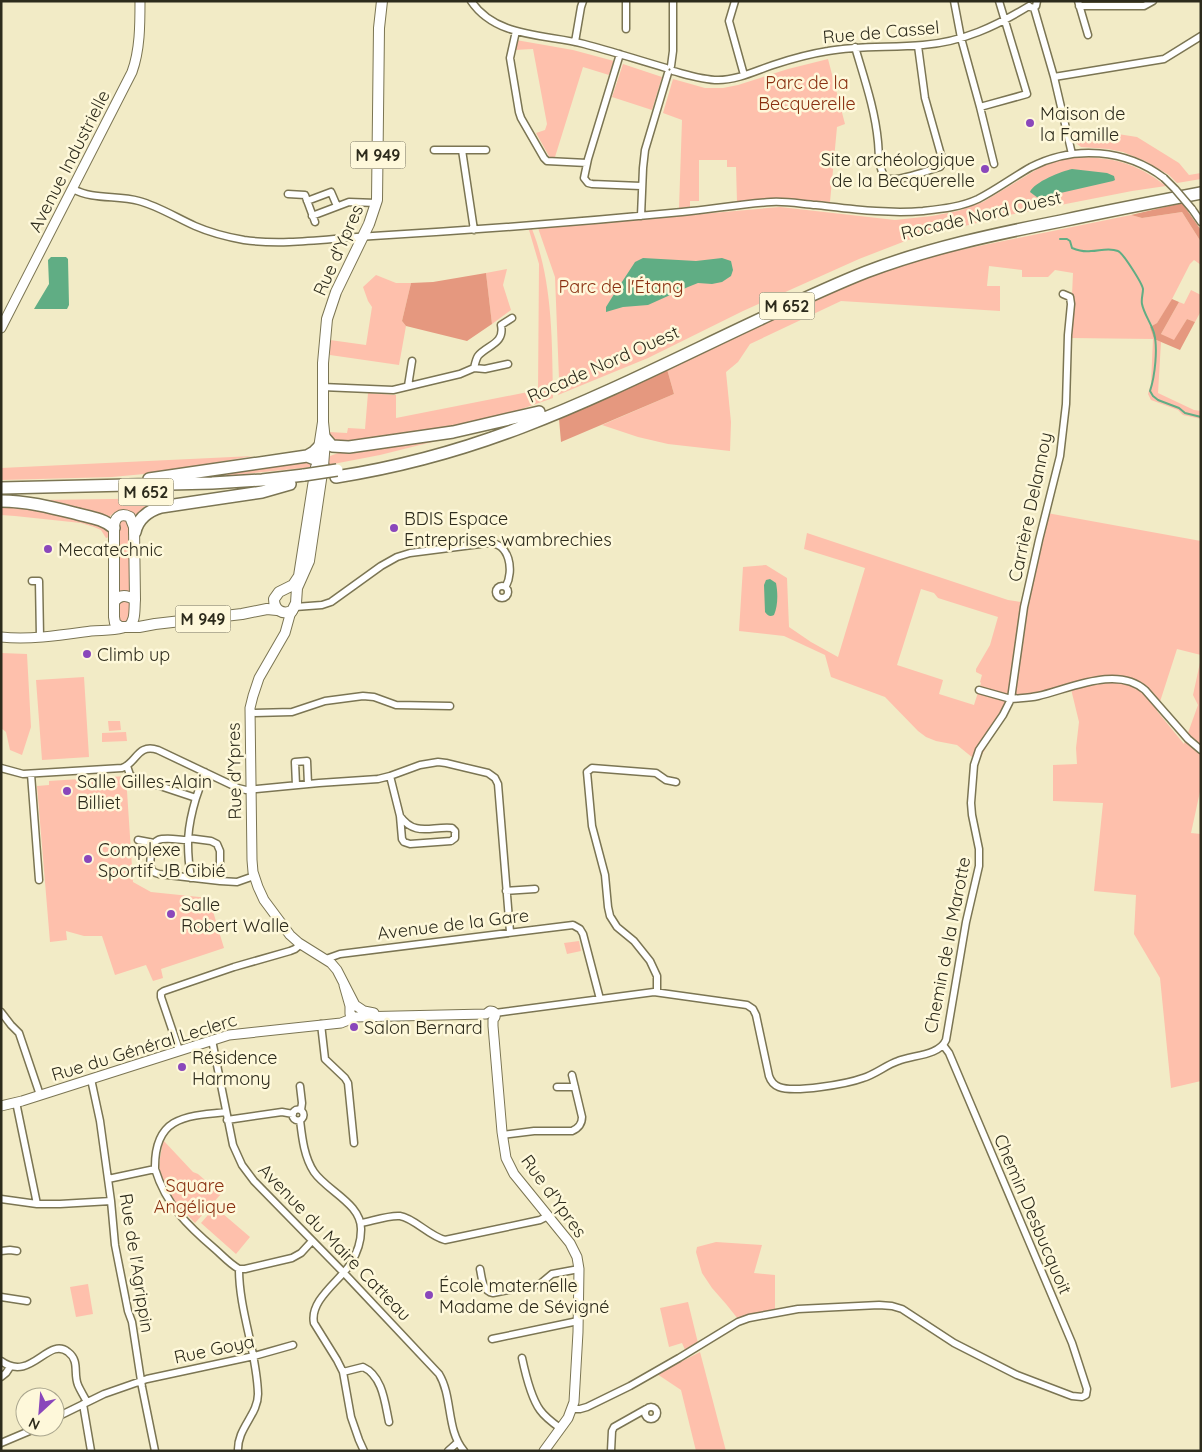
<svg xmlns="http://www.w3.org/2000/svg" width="1202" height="1452" viewBox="0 0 1202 1452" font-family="Quicksand,sans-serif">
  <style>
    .green { fill: #fec0ac; fill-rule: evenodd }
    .forest { fill: #e5987f }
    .water { fill: #60ad84 }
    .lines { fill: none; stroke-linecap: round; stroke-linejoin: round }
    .stream { stroke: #60ad84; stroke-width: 2 }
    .street-casing { stroke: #7b7553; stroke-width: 9 }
    .secondary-casing { stroke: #7b7553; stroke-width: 11 }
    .primary-casing { stroke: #7b7553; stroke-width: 12 }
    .highway-casing { stroke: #7b7553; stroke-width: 14 }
    .street { stroke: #fff; stroke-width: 6 }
    .secondary { stroke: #fff; stroke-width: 9 }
    .primary { stroke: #fff; stroke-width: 10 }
    .highway { stroke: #fff; stroke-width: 11 }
    .street-bridge-casing { stroke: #7b7553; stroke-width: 9; stroke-linecap: butt }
    .highway-bridge-casing { stroke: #7b7553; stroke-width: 14; stroke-linecap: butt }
    .street-bridge { stroke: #fff; stroke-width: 6 }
    .highway-bridge { stroke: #fff; stroke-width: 11 }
    .poi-dot { fill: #8a47bb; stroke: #fef8da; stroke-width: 2 }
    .labels { text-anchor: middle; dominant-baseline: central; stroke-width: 5; stroke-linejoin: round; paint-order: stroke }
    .shield { fill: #fef8da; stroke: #6c6855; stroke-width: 1 }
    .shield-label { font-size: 16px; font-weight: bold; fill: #2d2b1c }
    .street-label { font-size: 18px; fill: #2d2b1c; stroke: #fef8da }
    .park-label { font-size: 18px; fill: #8a3011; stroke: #fef8da }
    .poi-label { font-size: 18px; fill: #2d2b1c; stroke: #fef8da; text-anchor: start }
  </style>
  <rect width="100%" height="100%" fill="#f2ebc6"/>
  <!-- green -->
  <path class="green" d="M516,40l57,10 41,11 -5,14 -26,-8 -28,90 -5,1 -14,-25 9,-3 2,-6 -14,-75 -19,1z
    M828,59l17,65 -8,3 -7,75 -49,-3 -44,3 -1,-35h-9v-7h-28v41h-9v6l-11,1 3,-88 -19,-7 10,-34 32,9h18l15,-3 50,-16z
    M623,64l39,13 -10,33 -40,-13z
    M1074,132h31l32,5 42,26 10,12 12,-2v6l-24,4 -8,-8 -24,-14 -22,-9 -15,-3 -27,-2 -5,-4z
    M1073,157c39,0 62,5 93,29l-34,5 -123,24 -101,25 -49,19 -116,52 -95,47 -90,37 1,-16 -4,-102 -17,-49 242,-21 115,13 37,-4 26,-5 25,-9 56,-34 15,-6z
    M1182,212l19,30v23l-7,-5 -4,4 -20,39 -13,20 -7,4 4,12 7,3 -3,51 36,17 7,1v8l-18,-4 -5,-5 -27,-10 -3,-6 3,-11 2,-44 -83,-1 3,-65 -18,-3 -7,7h-26v-7l-33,-4 -2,20h13v25l-159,-10 -91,43 -12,18 -12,10 5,50 -1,29 -62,-7 -30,-7 -36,-12 72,-31 -7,-25 150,-71 83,-33 35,-10 196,-40 11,3z
    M532,229c21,53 20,113 21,169l-57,20 -27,6 -130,19c-6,-1 -9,-5 -10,-11l18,1 1,-5 17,1 3,-36 28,2v23l142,-28 1,-126 -10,-34z
    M507,269l-4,16 8,25 -19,14 -6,-51z
    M376,275l20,8h15l-9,38 4,5 -7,39 -69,-10v-15l36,5 6,-38 -4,-6 -5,-14z
    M1191,290l10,5v16l-6,11 -8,-3 -13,22 -13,-7 18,-32 5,2z
    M448,438l-68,17 -52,10 1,-7 1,-2 11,-4 29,-2z
    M253,456l-98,17 -43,4 -111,3v-12z
    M303,459l9,4v4l-76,8 -52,2z
    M181,498l-13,3 -30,15c-11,-8 -22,-9 -30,3l-66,-19z
    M1,505l35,3 61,15 10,5 2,6v3l-3,1 -5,-8 -7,-3 -13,-4 -66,-7 -14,-1z
    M1047,513l154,28v114l-24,-6 -20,62 27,33 14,-39 -5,-10 8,-37v129l-10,46 10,1v247l-30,7 -11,-110 -26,-44 2,-39 -42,-4 9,-88 -50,-2v-36l24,-1 -1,-16 3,-26 -8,-33 -59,12 -34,61 -21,-17 -21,-4 -10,-4 -8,-6 -33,-34 -54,-20 -6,-22 -41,-19 -45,-5 4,-64 23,-2 21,13 2,49 22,15 27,15 27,-89 -61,-19 3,-16 201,67 20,3zM921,589l13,4 4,5 60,19 -8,28 -14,24v3l6,3 -2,7 1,1 -7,22 -35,-11 4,-14 -46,-15z
    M129,519l3,76h-15l1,-74z
    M122,599l9,4 -1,18 -8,3 -5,-7v-13z
    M1,653l26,1 4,73 -9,28 -12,-5 -4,-18 -5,-4z
    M84,677l5,80 -47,3 -6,-80z
    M108,721h12l1,9 -12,1z
    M126,732l1,9 -25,1v-9z
    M126,776l7,106 18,10 58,6 15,50 -63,21 2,9 -10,3 -7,-16 -31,10 -13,-39h-18l-18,-5 1,9 -17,2 -13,-156 12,-1v-4z
    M579,941l2,10 -14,3 -3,-11z
    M163,1140l30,32 5,2 23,20 -26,29c-13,-14 -32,-31 -35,-52 -2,-8 1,-16 2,-24l-2,-3z
    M215,1207l35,30 -14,17 -35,-31z
    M716,1242l46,3 -8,28 21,2v36l-37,8 -12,-15 -14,-16 -10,-15 -6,-21 1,-5z
    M88,1284l5,30 -17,3 -6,-30z
    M688,1302l10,41 -12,9 -4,-9 -13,4 -9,-39z
    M700,1352l26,99h-30l-15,-61 -24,-16z"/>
  <!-- forest -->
  <path class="forest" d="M1182,203l19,27v12l-19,-30 -40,6 -11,-3z
    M486,273l6,51 -25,17 -61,-15 -4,-5 9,-38 22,-1z
    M1172,299l7,3 -18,32 13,6 13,-21 8,3 -15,28 -26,-11 -4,-12 7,-4z
    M667,369l7,25 -113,48 -2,-23 72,-32z"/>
  <!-- water -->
  <path class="water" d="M1072,169l35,4 7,3 1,4 -2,1 -70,16 -5,1 -8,-6c4,-10 32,-21 42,-23z
    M51,257h15l2,2 1,46 -2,4h-33l15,-25 -1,-24z
    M643,258l53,3 26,-3 9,3 2,9 -2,6 -9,6 -10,2 -14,-1 -10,4 -40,18 -25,2 -17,5v-5l10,-16 19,-29z
    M770,579l6,4c2,10 2,23 -2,32 -4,2 -6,1 -9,-3l-1,-27 2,-5z"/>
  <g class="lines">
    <!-- stream -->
    <path class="stream" d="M1060,239h7l3,2 2,7c5,2 13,4 19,3 8,0 18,-4 27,0 5,2 24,32 25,38 0,5 -2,10 -1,15 2,10 9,19 12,29 4,15 1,43 -4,58l3,5 5,4 21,8 6,5 16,4"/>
    <defs>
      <path id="street" d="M471,1c25,37 74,33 113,43 27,7 54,16 82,24
        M735,1l-6,20 15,54
        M954,1l7,37 19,69 47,-13 -28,-93
        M1078,1l10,34
        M1079,6h65l9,-5
        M1030,7l4,1 2,-2 1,-5
        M1034,8l20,69 18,77
        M626,29v-28
        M516,31l-6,27 9,54 2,6 23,40 3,3 40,2
        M575,42l6,-35 2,-6
        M855,47c9,31 20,62 23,95 1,9 0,31 9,36 10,5 41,-8 53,-11l3,-5 -18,-64 -7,-52
        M620,54l-32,105 -4,19 4,5 4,1 49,2
        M671,66l2,-15v-50
        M673,71c15,4 30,9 45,9 19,0 37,-9 55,-15 18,-6 36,-11 55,-14 32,-6 63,-3 95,-6 40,-3 73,-19 106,-39
        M1054,77l110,-18 37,-23
        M980,107l14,57
        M434,150h52
        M462,150l12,80
        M73,189c20,11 44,6 66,12 19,5 38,17 56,25 16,7 32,11 49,14 43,6 86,-2 129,-4 103,-6 206,-14 309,-24 30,-3 60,-8 89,-10 15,-1 31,2 45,3 36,4 71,9 107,6 18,-2 38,-4 55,-12 18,-9 35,-22 53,-32 43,-22 95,-18 133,11
        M288,194l17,1 10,27
        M307,201l24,-9 6,14
        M1192,209l9,13
        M312,216l37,-14 27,1
        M641,216l2,-48 2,-18 23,-77
        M474,368l11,1 23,-5
        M408,386l4,-25
        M322,387l71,3 67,-16 14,-6c1,-4 2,-9 4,-12 9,-11 27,-12 23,-31l11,-7
        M32,581h7l1,56
        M496 592a6 6 0 1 1 12 0a6 6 0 1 1-12 0Z
        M295,607l27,-2 9,-3 50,-36 16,-9 13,-4 78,-10c22,-1 26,28 18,43
        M979,690l32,9 13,-92 15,-67 21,-84 6,-52 2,-69 3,-31 -1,-7 -7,-3
        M250,713l42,-1 33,-11 38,-5 11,1 22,8 54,1
        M127,766l3,9 3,2 63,21 9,-26
        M1,768l22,6 99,-6c15,-5 15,-25 36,-18l80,38 8,2 73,-7 59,-4 12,-3 30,-11 18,-3 8,1 42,10 7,5 3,6 12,148
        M31,774l8,106
        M390,776l10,40 2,23 2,3 6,2 41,-3 4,-3v-7l-3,-3c-21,-2 -37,9 -52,-12
        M296,785l-1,-23 12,-1 1,23
        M188,838l23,3 6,3 3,7v30l17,1 17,-6
        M138,840l16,3
        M187,840c-8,0 -21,-3 -29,0 -6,2 -10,25 -6,30 2,3 4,3 7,4l61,7
        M191,878c-5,-32 -4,-50 5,-80
        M506,891l29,-2
        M326,959l14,-5 233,-29 7,4 3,5 17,65
        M657,992v-16l-7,-15 -16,-20 -17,-14 -7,-11 -2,-9 -3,-32 -13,-49 -5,-54 5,-4 64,5 10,7 10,2
        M1,1012l10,13 8,8 21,62
        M495,1013l159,-21 93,13 6,4 3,6 13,61c2,6 5,9 10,11 15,6 68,-3 84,-9 13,-4 23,-13 35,-17 14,-6 41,-5 48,-21l20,-118 13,-56v-17l-7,-34 -1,-12 3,-38 5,-15 24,-35 8,-16c9,-1 18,-1 27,-3 31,-7 79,-31 107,-6l43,49 13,11
        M321,1024l4,35 20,19 3,5 6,60
        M212,1040l21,105 9,20 12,16 90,92 95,101c14,23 7,56 25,77
        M179,1050l-18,-53v-4l3,-2 70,-24 56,-16 5,-2 6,-5
        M91,1079l9,42 11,80 4,44 13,66 4,11 10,65 13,64
        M300,1086l2,17 -1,7
        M557,1087h18
        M16,1102l21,102
        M292.5 1115a5.5 5.5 0 1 1 11 0a5.5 5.5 0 1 1-11 0Z
        M227,1120l55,-8 11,2
        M300,1120c2,17 4,37 14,52 13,19 48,32 47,58 0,11 -4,23 -10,33 -10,17 -42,37 -37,60l23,37 6,12 8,45 8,23 5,11
        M502,1135l32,-4h38c7,-3 10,-7 10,-14l-10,-42
        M155,1169c-1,-51 28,-53 71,-57
        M108,1179l47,-10c11,36 33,57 60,80 8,7 15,15 24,20 0,42 18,83 19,125 0,21 -21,34 -20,57
        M1,1199l36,5h23l51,-3
        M361,1223c11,-2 28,-8 39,-7 14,2 29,20 45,24l95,-20 8,-4
        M1,1251l9,-1 7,1
        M239,1269h6l47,-11 9,-5 11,-12
        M480,1269c2,9 2,22 13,24l47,-9 12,-10 27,-5
        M1,1297l26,4
        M492,1339l86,-18
        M522,1358c3,14 10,41 18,52 5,7 13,13 20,18
        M1,1361c30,22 47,-25 67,-9 12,9 5,21 10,33 2,5 6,11 9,17
        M343,1372l20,-5c20,9 22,37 26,55
        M1,1377l5,-4 4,-6
        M83,1404l8,47
        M645 1413a6 6 0 1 1 12 0a6 6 0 1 1-12 0Z
        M572,1409h8l7,-2 43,-21 49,-28 59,-36 11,-4 49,-9 81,-4 13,1 10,3 52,34 63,32 55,21 10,1 4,-2 1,-6 -15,-46 -123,-290 -6,-8
        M55,1418l49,-24 43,-15 107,-23 39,-11
        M1,1443l38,-16
        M448,1451l10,-9
        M611,1451l1,-20 2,-4 32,-18"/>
      <path id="secondary" d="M1,328l131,-256c8,-22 8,-47 8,-71
        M294,608l-4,7 -5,18 -26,45 -6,18 -3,12 2,152 1,12 5,15 6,13 26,35 9,8 32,20 6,7 18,35 9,6 10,2
        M1,637c30,3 61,-2 90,-6 11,-1 21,0 32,-3
        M344,985l6,21v8l4,3 132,-3 4,-3c4,0 6,2 5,6l-2,3v6l9,106 4,26 8,16 56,69 7,14 2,12 -1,63 -4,70 -6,16 -24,33
        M1,1106l21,-5 207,-66 112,-12 15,-6"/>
      <path id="primary" d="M319,448l4,-26
        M316,467l-17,109 -6,9 -14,7 -5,7c0,11 8,16 18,12l4,-8 1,-15 12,-27 14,-95 2,-25 -2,-19v-59l4,-44 9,-27 33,-68 8,-24 2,-172 3,-27
        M135,600l-1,-73 -4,-10c-10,-5 -16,1 -16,11v89l1,6 5,4h19l16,-3 87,-10 25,-5 10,1
        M114,602c6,-8 13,-7 21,-2 -1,10 1,21 -7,27"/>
      <path id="highway" d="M325,438l7,8 17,1 104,-15 86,-20
        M307,456l8,3 8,7
        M336,477c64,-10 126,-27 186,-50 84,-32 165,-74 247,-112 32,-15 64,-30 97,-43 63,-24 129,-38 195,-51 47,-10 93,-19 140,-28
        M149,479l158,-23 7,-4 6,-6
        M1,488l211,-5 50,-3 42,-5
        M1,501c25,0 49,6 73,12 14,4 29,5 40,15
        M135,532c3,-14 13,-21 26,-25l101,-15 28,-8"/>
    </defs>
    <!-- street casing -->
    <use href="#street" class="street-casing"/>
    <!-- secondary casing -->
    <use href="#secondary" class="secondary-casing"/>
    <!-- primary casing -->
    <use href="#primary" class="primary-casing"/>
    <!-- highway casing -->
    <use href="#highway" class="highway-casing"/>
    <!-- street -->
    <use href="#street" class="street"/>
    <!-- secondary -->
    <use href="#secondary" class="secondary"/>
    <!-- primary -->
    <use href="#primary" class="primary"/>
    <!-- highway -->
    <use href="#highway" class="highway"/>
    <defs>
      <path id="street-bridge" d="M1164,178l11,11 17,20"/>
      <path id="highway-bridge" d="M304,475l33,-5"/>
    </defs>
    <!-- street-bridge casing -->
    <use href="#street-bridge" class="street-bridge-casing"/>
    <!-- highway-bridge casing -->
    <use href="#highway-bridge" class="highway-bridge-casing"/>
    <!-- street-bridge -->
    <use href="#street-bridge" class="street-bridge"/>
    <!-- highway-bridge -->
    <use href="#highway-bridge" class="highway-bridge"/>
  </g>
  <!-- markers -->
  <g class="poi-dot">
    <circle cx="1030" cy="123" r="5"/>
    <circle cx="985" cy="169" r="5"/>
    <circle cx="394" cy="528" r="5"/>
    <circle cx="48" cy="549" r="5"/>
    <circle cx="87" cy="654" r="5"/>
    <circle cx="67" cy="791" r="5"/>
    <circle cx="88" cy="859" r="5"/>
    <circle cx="171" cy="914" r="5"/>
    <circle cx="354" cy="1027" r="5"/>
    <circle cx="182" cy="1067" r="5"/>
    <circle cx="429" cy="1295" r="5"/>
  </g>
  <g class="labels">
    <!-- shield labels -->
    <g class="shield">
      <rect x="350.5" y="141.5" width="55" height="27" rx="4"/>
      <rect x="759.5" y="292.5" width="55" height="27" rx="4"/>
      <rect x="118.5" y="478.5" width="55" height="27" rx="4"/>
      <rect x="175.5" y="605.5" width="55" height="27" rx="4"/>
    </g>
    <g class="shield-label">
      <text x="378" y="155">M 949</text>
      <text x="787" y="306">M 652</text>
      <text x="146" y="492">M 652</text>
      <text x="203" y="619">M 949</text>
    </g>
    <!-- street labels -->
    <g class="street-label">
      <text transform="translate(881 32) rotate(-5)">Rue de Cassel</text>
      <text transform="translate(69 161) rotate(-63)">Avenue Industrielle</text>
      <text transform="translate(981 215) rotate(-13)">Rocade Nord Ouest</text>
      <text transform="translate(338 250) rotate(-66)">Rue d'Ypres</text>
      <text transform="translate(603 364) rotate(-24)">Rocade Nord Ouest</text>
      <text transform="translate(1030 507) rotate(-78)">Carrière Delannoy</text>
      <text transform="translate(234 771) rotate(-91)">Rue d'Ypres</text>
      <text transform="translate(453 924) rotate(-7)">Avenue de la Gare</text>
      <text transform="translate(947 945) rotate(-79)">Chemin de la Marotte</text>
      <text transform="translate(144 1047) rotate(-17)">Rue du Général Leclerc</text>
      <text transform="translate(554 1196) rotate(54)">Rue d'Ypres</text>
      <text transform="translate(1033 1214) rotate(67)">Chemin Desbucquoit</text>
      <text transform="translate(335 1242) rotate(46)">Avenue du Maire Catteau</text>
      <text transform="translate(137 1263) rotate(81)">Rue de l'Agrippin</text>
      <text transform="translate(214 1349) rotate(-12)">Rue Goya</text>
    </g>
    <!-- park labels -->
    <g class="park-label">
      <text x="807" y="82">Parc de la<tspan x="807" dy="21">Becquerelle</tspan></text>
      <text x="621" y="286">Parc de l'Étang</text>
      <text x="195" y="1185">Square<tspan x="195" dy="21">Angélique</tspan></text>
    </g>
    <!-- poi labels -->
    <g class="poi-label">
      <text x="1040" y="113">Maison de<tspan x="1040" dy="21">la Famille</tspan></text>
      <text x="975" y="159" text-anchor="end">Site archéologique<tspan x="975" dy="21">de la Becquerelle</tspan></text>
      <text x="404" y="518">BDIS Espace<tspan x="404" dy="21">Entreprises wambrechies</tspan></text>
      <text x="58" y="549">Mecatechnic</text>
      <text x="97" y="654">Climb up</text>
      <text x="77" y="781">Salle Gilles-Alain<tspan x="77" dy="21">Billiet</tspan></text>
      <text x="98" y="849">Complexe<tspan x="98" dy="21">Sportif JB Cibié</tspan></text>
      <text x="181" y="904">Salle<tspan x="181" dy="21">Robert Walle</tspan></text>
      <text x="364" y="1027">Salon Bernard</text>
      <text x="192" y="1057">Résidence<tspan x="192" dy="21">Harmony</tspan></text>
      <text x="439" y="1285">École maternelle<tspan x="439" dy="21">Madame de Sévigné</tspan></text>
    </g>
  </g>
  <!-- border -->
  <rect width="1202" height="1452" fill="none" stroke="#2d2b1c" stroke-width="5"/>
  <!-- north arrow -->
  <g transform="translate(40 1412) rotate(206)"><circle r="24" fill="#fef8da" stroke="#aaa68e"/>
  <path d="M0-4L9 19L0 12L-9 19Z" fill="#8a47bb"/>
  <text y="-8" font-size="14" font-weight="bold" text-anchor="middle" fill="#2d2b1c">N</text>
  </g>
</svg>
